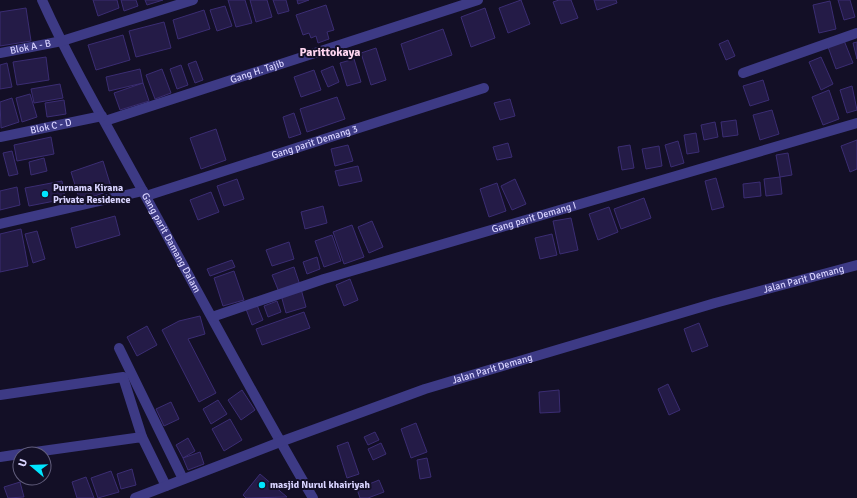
<svg xmlns="http://www.w3.org/2000/svg" width="857" height="498" viewBox="0 0 857 498" font-family="Signika,sans-serif">
  <style>
    .building { fill: #241b47; stroke: #3b2d73 }
    .lines { fill: none; stroke-linecap: round; stroke-linejoin: round }
    .minor { stroke: #3d3a85; stroke-width: 10 }
    .poi-dot { fill: #00e5ff; stroke: #130f26; stroke-width: 1.5 }
    .labels { text-anchor: middle; dominant-baseline: central; stroke-width: 4; stroke-linejoin: round; paint-order: stroke }
    .street-label { font-size: 10px; fill: #d9d4ff; stroke: #130f26 }
    .poi-label { font-size: 10px; font-weight: bold; fill: #d9d4ff; stroke: #130f26; text-anchor: start }
    .quarter-label { font-size: 12px; font-weight: bold; fill: #ffd6f0; stroke: #130f26 }
  </style>
  <rect width="100%" height="100%" fill="#130f26"/>
  <!-- building -->
  <path class="building" d="M93,0h24l2,8 -21,8z
    M121,0h15l2,6 -14,5z
    M145,0h18l-16,5z
    M228,0h17l7,23 -16,4z
    M250,0h17l5,17 -16,5z
    M273,0h13l3,11 -11,3z
    M297,0h12l-11,4z
    M521,0l9,24 -22,9 -9,-25z
    M559,0h12l7,18 -17,6 -8,-22z
    M594,0h22l1,3 -20,7z
    M838,0h12l5,17 -11,3z
    M830,1l6,28 -17,4 -6,-28z
    M326,5l8,25 -7,2 2,7 -11,4 -2,-7 -5,2 -2,-5 -6,2 -7,-20z
    M225,6l7,20 -15,5 -7,-21z
    M26,8l5,33 -31,5v-34z
    M485,8l10,30 -24,9 -10,-30z
    M204,10l6,19 -32,10 -5,-19z
    M164,22l7,26 -35,9 -7,-26z
    M443,29l9,26 -43,15 -8,-26z
    M123,35l7,25 -34,10 -8,-25z
    M843,38l10,25 -17,6 -9,-25z
    M728,40l7,16 -9,4 -7,-16z
    M857,42v17l-4,-16z
    M376,48l10,32 -15,5 -10,-32z
    M46,57l3,23 -32,5 -4,-23z
    M821,57l12,27 -12,6 -12,-28z
    M354,59l7,23 -14,4 -7,-23z
    M196,61l7,19 -8,3 -7,-19z
    M7,63l5,24 -12,2v-24z
    M181,65l7,20 -11,4 -7,-20z
    M333,66l6,16 -11,5 -7,-16z
    M140,69l3,14 -34,8 -3,-14z
    M162,69l9,24 -16,6 -9,-24z
    M314,70l7,20 -20,7 -7,-20z
    M763,80l6,20 -19,6 -7,-20z
    M143,83l6,18 -29,9 -6,-17z
    M60,84l3,14 -29,5 -3,-14z
    M852,86l5,24 -10,3 -7,-23z
    M829,90l10,29 -16,6 -11,-28z
    M30,94l7,23 -15,5 -6,-24z
    M337,97l8,22 -38,13 -7,-23z
    M12,98l7,24 -18,6 -1,-26z
    M510,99l5,17 -15,4 -6,-17z
    M64,100l2,14 -19,3 -2,-14z
    M772,110l7,24 -19,6 -7,-25z
    M294,113l7,21 -12,4 -6,-21z
    M736,120l2,15 -15,2 -2,-15z
    M715,122l3,15 -14,3 -3,-15z
    M216,129l10,31 -25,9 -11,-31z
    M696,133l3,19 -12,2 -3,-19z
    M51,137l3,17 -37,7 -3,-16z
    M857,140v29l-7,3 -9,-26z
    M678,141l6,22 -13,4 -6,-22z
    M508,143l4,14 -15,3 -4,-13z
    M348,145l5,16 -18,5 -4,-17z
    M630,145l4,23 -12,2 -4,-23z
    M659,146l3,20 -16,3 -4,-20z
    M12,151l6,23 -9,2 -6,-23z
    M788,153l4,22 -12,2 -4,-22z
    M44,158l3,13 -16,4 -2,-13z
    M103,161l9,29 -32,11 -9,-29z
    M358,166l4,15 -23,5 -4,-15z
    M780,177l2,17 -16,2 -2,-17z
    M716,178l8,29 -12,3 -7,-29z
    M237,179l7,20 -20,7 -7,-20z
    M515,179l11,25 -14,6 -11,-24z
    M62,181l3,18 -36,7 -4,-18z
    M760,182l1,14 -17,2 -1,-14z
    M497,183l9,28 -17,6 -9,-28z
    M17,187l3,18 -20,5v-19z
    M211,192l8,20 -21,8 -8,-20z
    M644,198l7,20 -30,11 -7,-20z
    M323,206l4,17 -22,6 -4,-17z
    M609,207l9,25 -20,8 -9,-26z
    M115,216l5,19 -44,13 -5,-20z
    M571,218l7,32 -18,4 -7,-33z
    M372,221l11,26 -14,6 -11,-26z
    M352,225l12,32 -20,7 -11,-32z
    M21,229l7,37 -28,6v-38z
    M37,231l8,28 -12,4 -8,-29z
    M552,234l5,21 -17,4 -5,-21z
    M332,235l9,26 -17,6 -9,-26z
    M289,242l5,17 -22,7 -6,-16z
    M317,257l3,12 -13,5 -4,-12z
    M232,260l3,7 -25,9 -3,-7z
    M294,267l6,18 -21,7 -7,-17z
    M234,271l10,29 -21,6 -9,-28z
    M350,279l8,21 -14,6 -8,-21z
    M301,289l5,18 -20,6 -5,-18z
    M277,301l4,11 -13,5 -4,-11z
    M257,305l6,15 -11,5 -6,-16z
    M304,312l6,16 -48,17 -6,-16z
    M200,316l5,18 -17,5 28,54 -17,9 -37,-72 17,-9z
    M699,323l9,23 -16,6 -8,-23z
    M147,326l10,19 -20,11 -10,-19z
    M668,384l12,26 -11,5 -11,-26z
    M242,390l13,20 -14,10 -13,-20z
    M559,390l1,22 -20,1 -1,-21z
    M218,400l9,14 -16,10 -8,-15z
    M171,402l8,17 -15,7 -8,-17z
    M230,419l12,21 -18,11 -12,-22z
    M416,423l11,29 -16,6 -10,-29z
    M375,432l4,8 -11,5 -4,-8z
    M188,438l7,13 -12,7 -7,-13z
    M348,442l11,32 -12,4 -10,-32z
    M381,443l5,11 -13,6 -5,-11z
    M200,452l4,12 -16,6 -5,-12z
    M427,458l4,19 -11,2 -3,-19z
    M132,469l4,16 -15,4 -4,-15z
    M111,471l8,21 -21,6 -7,-20z
    M260,474l27,23 -41,1 -3,-3z
    M86,477l8,21h-17l-5,-16z
    M379,480l5,12 -16,6h-8l-3,-9z
    M20,482l4,15 -16,1 -4,-11z"/>
  <g class="lines">
    <!-- minor -->
    <g class="minor">
      <path id="s1" d="M42,0c32,71 73,139 110,208 53,97 105,195 161,290"/>
      <path id="s2" d="M0,53l62,-12 131,-41"/>
      <path d="M743,73l114,-40"/>
      <path id="s3" d="M105,121l373,-121"/>
      <path id="s4" d="M0,137l102,-21"/>
      <path id="s5" d="M146,196l338,-108"/>
      <path d="M0,224l143,-33"/>
      <path id="s6" d="M212,317l112,-38 533,-156"/>
      <path d="M119,348l64,131"/>
      <path d="M0,395l123,-18 19,60"/>
      <path d="M21,454l121,-17 24,49"/>
      <path d="M0,457l20,-3"/>
      <path id="s7" d="M135,498l145,-56 145,-53 290,-86 142,-38"/>
    </g>
  </g>
  <!-- markers -->
  <g class="poi-dot">
    <circle cx="45" cy="194" r="4"/>
    <circle cx="262" cy="485" r="4"/>
  </g>
  <g class="labels">
    <!-- street labels -->
    <g class="street-label">
      <text stroke="none"><textPath href="#s2" startOffset="31">Blok A - B</textPath></text>
      <text stroke="none"><textPath href="#s3" startOffset="160">Gang H. Tajib</textPath></text>
      <text stroke="none"><textPath href="#s4" startOffset="52">Blok C - D</textPath></text>
      <text stroke="none"><textPath href="#s5" startOffset="177">Gang parit Demang 3</textPath></text>
      <text stroke="none"><textPath href="#s6" startOffset="337">Gang parit Demang I</textPath></text>
      <text stroke="none"><textPath href="#s1" startOffset="275">Gang parit Damang Dalam</textPath></text>
      <text stroke="none"><textPath href="#s7" startOffset="704">Jalan Parit Demang</textPath></text>
      <text stroke="none"><textPath href="#s7" startOffset="380">Jalan Parit Demang</textPath></text>
    </g>
    <!-- poi labels -->
    <g class="poi-label">
      <text x="53" y="188">Purnama Kirana<tspan x="53" dy="12">Private Residence</tspan></text>
      <text x="270" y="485">masjid Nurul khairiyah</text>
    </g>
    <!-- quarter labels -->
    <g class="quarter-label">
      <text x="330" y="52">Parittokaya</text>
    </g>
  </g>
  <!-- north arrow -->
  <g transform="translate(32 466) rotate(289)"><circle r="19" fill="#130f26" stroke="#625e7d"/>
  <path d="M0-3L7 15L0 10L-7 15Z" fill="#00e5ff"/>
  <text y="-6" font-size="11" font-weight="bold" text-anchor="middle" fill="#d9d4ff">U</text>
  </g>
</svg>
